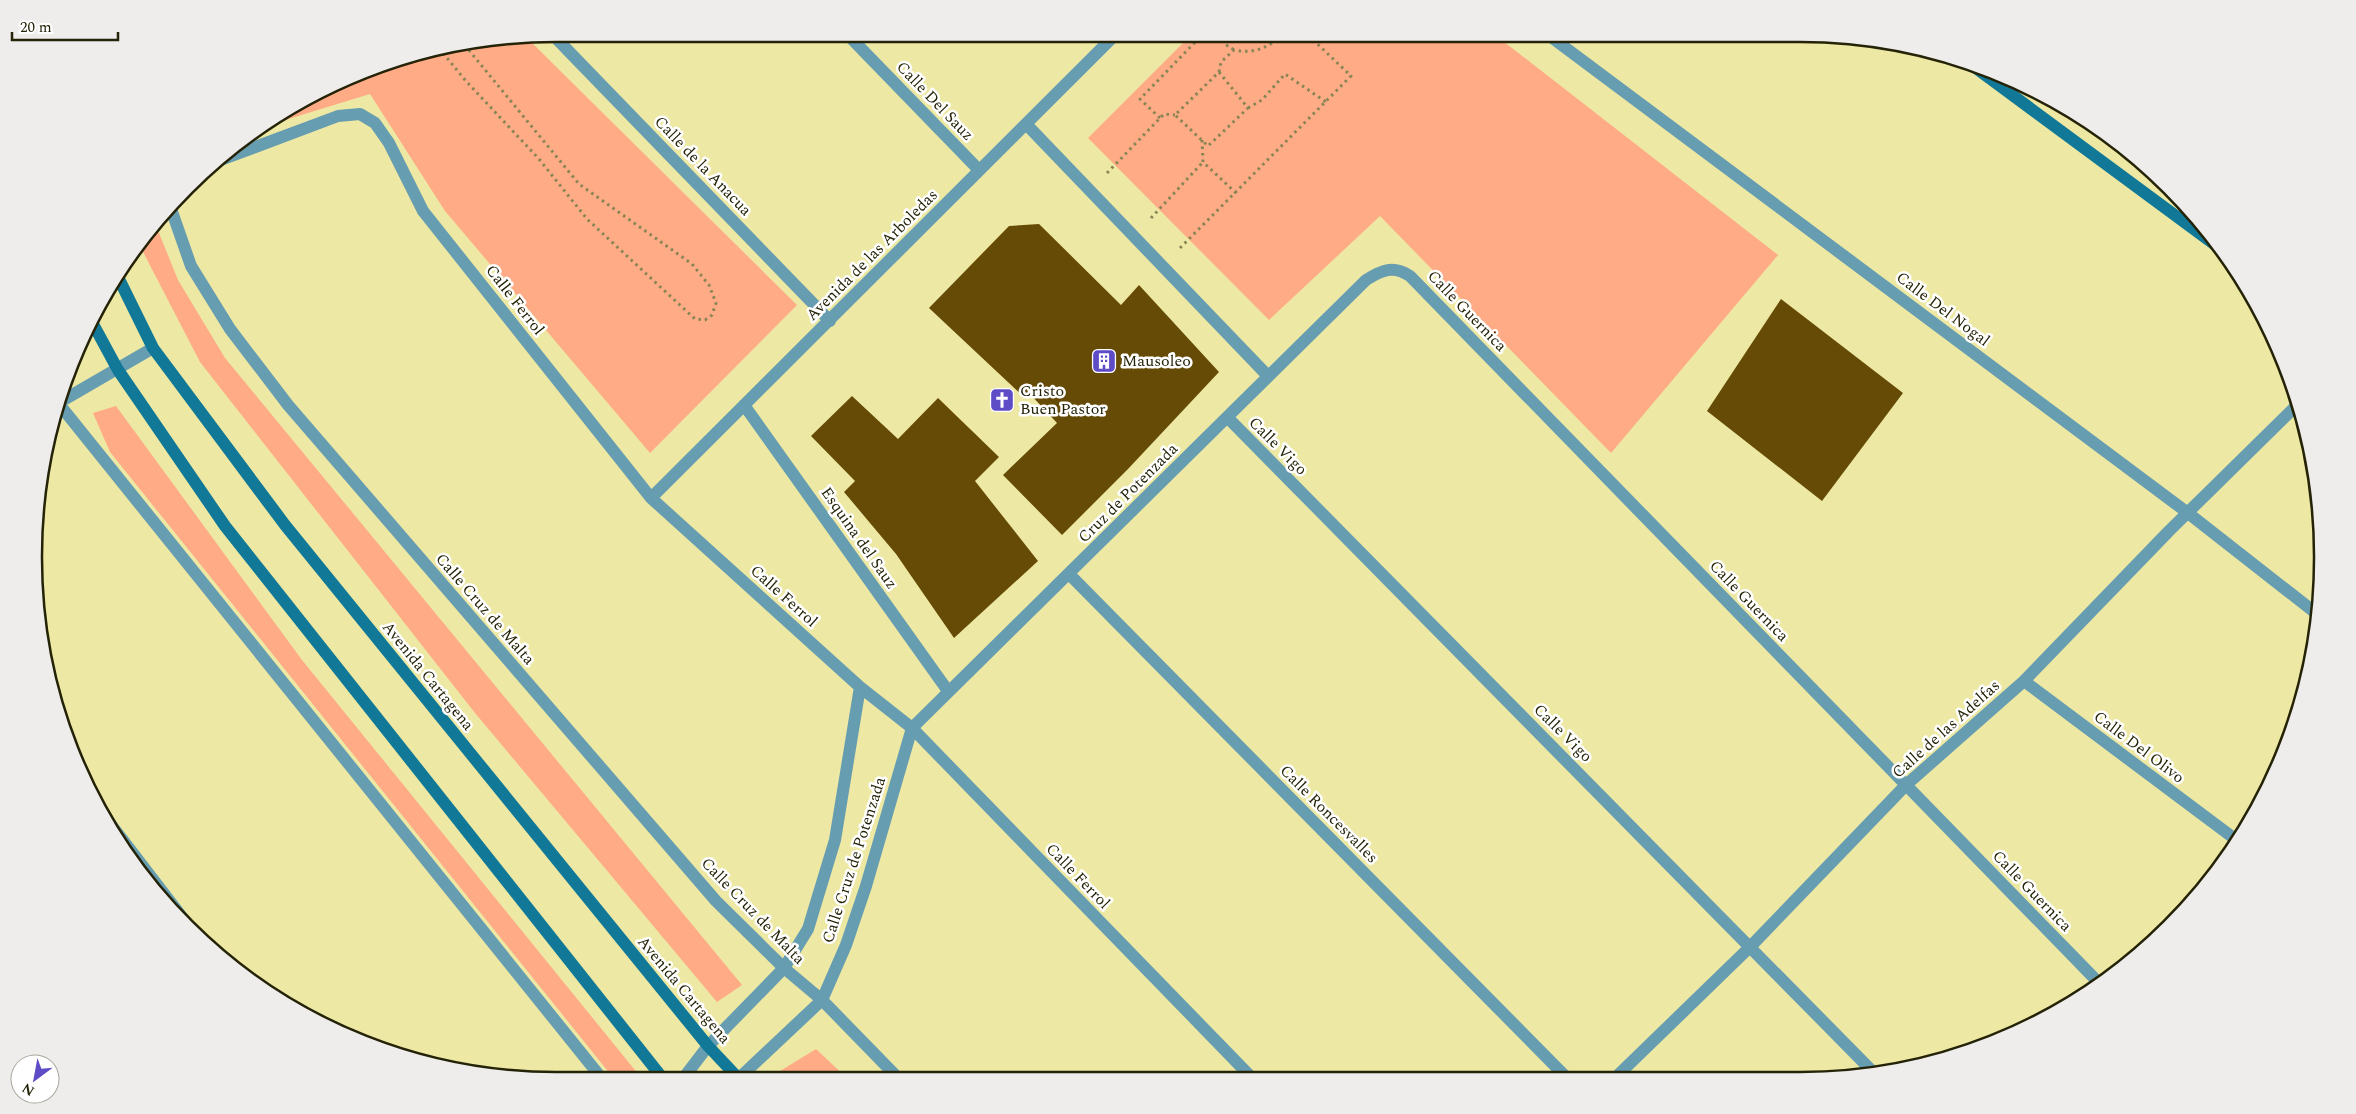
<svg xmlns="http://www.w3.org/2000/svg" width="2356" height="1114" viewBox="0 0 2356 1114" font-family="Spectral,serif">
  <style>
    .green { fill: #ffab86 }
    .building { fill: #664b06 }
    .lines { fill: none; stroke-linecap: round; stroke-linejoin: round }
    .path { stroke: #888555; stroke-width: 3; stroke-dasharray: 2.5 4; stroke-linecap: butt }
    .street { stroke: #679db1; stroke-width: 12 }
    .secondary { stroke: #117997; stroke-width: 12 }
    .labels { text-anchor: middle; dominant-baseline: central; stroke-width: 5; stroke-linejoin: round; paint-order: stroke }
    .street-label { font-size: 16px; fill: #252307; stroke: #fff }
    .poi-label { font-size: 16px; fill: #252307; stroke: #fff; text-anchor: start }
    .rim { fill: none; stroke: #252307; stroke-width: 2.5 }
  </style>
  <rect width="100%" height="100%" fill="#ede8a3"/>
  <!-- green -->
  <path class="green" d="M1192,34h302l284,221 -167,198 -231,-237 -111,104 -181,-182z
    M526,37l271,268 -147,148 -205,-242 -75,-117 -111,34c59,-39 126,-70 195,-84 23,-5 49,-5 72,-7z
    M155,223l23,57 47,78 517,627 -25,17 -242,-289 -275,-351 -61,-118z
    M116,406l186,254 341,420h-28l-505,-628 -17,-39z
    M816,1049l32,30h-81z"/>
  <!-- building -->
  <path class="building" d="M1345,34h17l-6,8z
    M1039,224l82,81 18,-20 80,87 -91,97 -66,66 -59,-60 54,-52 -27,-29 -5,4 -96,-90 80,-82z
    M1781,299l122,94 -81,108 -115,-90z
    M852,396l46,43 40,-41 61,59 -24,24 63,80 -84,77 -58,-84 -52,-62 11,-11 -44,-45z"/>
  <g class="lines">
    <!-- path -->
    <path class="path" d="M1219,34l6,10 9,6
      M439,48l26,32 74,79 48,60 108,100 10,1 7,-5 4,-12 -7,-18 -17,-21 -113,-80 -116,-141
      M1219,72l29,36 -40,38 -33,-31z
      M1219,72l2,-10 13,-12c14,3 25,1 38,-7v-9
      M1248,108l14,-8 23,-26 41,28
      M1160,118l-20,-19 63,-65
      M1202,140l1,22 33,31
      M1107,173l57,-59 11,1
      M1151,218l52,-56
      M1180,248l171,-172 -44,-42"/>
    <!-- street -->
    <path class="street" d="M552,34l278,287
      M847,34l132,136
      M1547,34l641,479 129,101
      M1027,125l240,250
      M218,161l120,-45 22,-2 15,9 14,20 34,68 228,287 209,189 52,41 340,350
      M170,206l21,60 39,63 58,76 428,496 68,67 38,32 77,79
      M60,402l93,-54
      M59,404l544,676
      M744,405l204,286
      M1227,417l648,657
      M651,498l465,-464
      M1069,574l497,503
      M2024,681l211,158
      M105,817l80,104
      M1616,1077l135,-131 155,-161 118,-104 145,-150 128,-126
      M682,1080l26,-34 76,-78 24,-39 27,-89 25,-153
      M737,1080l85,-80 24,-55 20,-59 46,-158 454,-448c16,-10 27,-15 44,-4l689,707"/>
    <!-- secondary -->
    <path class="secondary" d="M1973,66l245,181
      M117,275l36,73 132,177 423,521 32,34
      M92,322l26,48 107,156 439,554"/>
  </g>
  <!-- icons -->
  <defs>
    <symbol id="building-square" viewBox="-11 -11 22 22"><rect x="-9" y="-9" width="18" height="18" rx="4" fill="#5d4cc5" stroke="#fff"/><path d="M-4-6H4V6H1V3H-1V6H-4ZM-2.5-4.3h1.7v1.8h-1.7ZM.8-4.3h1.7v1.8H.8ZM-2.5-1h1.7V.8h-1.7ZM.8-1h1.7V.8H.8Z" fill="#fff"/></symbol>
    <symbol id="church-square" viewBox="-11 -11 22 22"><rect x="-9" y="-9" width="18" height="18" rx="4" fill="#5d4cc5" stroke="#fff"/><path d="M-1.2-6h2.4v3.5h3.3v2.4h-3.3V6h-2.4V-.1h-3.3v-2.4h3.3Z" fill="#fff"/></symbol>
  </defs>
  <g fill-rule="evenodd">
    <use href="#building-square" x="1090" y="347" width="28" height="28"/>
    <use href="#church-square" x="988" y="386" width="28" height="28"/>
  </g>
  <g class="labels">
    <!-- street labels -->
    <g class="street-label">
      <text transform="translate(935 101) rotate(46)">Calle Del Sauz</text>
      <text transform="translate(703 166) rotate(46)">Calle de la Anacua</text>
      <text transform="translate(872 255) rotate(-45)">Avenida de las Arboledas</text>
      <text transform="translate(515 300) rotate(52)">Calle Ferrol</text>
      <text transform="translate(1943 309) rotate(37)">Calle Del Nogal</text>
      <text transform="translate(1467 311) rotate(46)">Calle Guernica</text>
      <text transform="translate(1278 446) rotate(45)">Calle Vigo</text>
      <text transform="translate(1128 493) rotate(-45)">Cruz de Potenzada</text>
      <text transform="translate(859 538) rotate(55)">Esquina del Sauz</text>
      <text transform="translate(784 596) rotate(42)">Calle Ferrol</text>
      <text transform="translate(1749 601) rotate(46)">Calle Guernica</text>
      <text transform="translate(485 609) rotate(49)">Calle Cruz de Malta</text>
      <text transform="translate(428 676) rotate(51)">Avenida Cartagena</text>
      <text transform="translate(1946 729) rotate(-42)">Calle de las Adelfas</text>
      <text transform="translate(1563 733) rotate(45)">Calle Vigo</text>
      <text transform="translate(2139 747) rotate(37)">Calle Del Olivo</text>
      <text transform="translate(1329 814) rotate(45)">Calle Roncesvalles</text>
      <text transform="translate(854 860) rotate(-72)">Calle Cruz de Potenzada</text>
      <text transform="translate(1078 876) rotate(46)">Calle Ferrol</text>
      <text transform="translate(2032 891) rotate(46)">Calle Guernica</text>
      <text transform="translate(753 911) rotate(46)">Calle Cruz de Malta</text>
      <text transform="translate(684 990) rotate(50)">Avenida Cartagena</text>
    </g>
    <!-- poi labels -->
    <g class="poi-label">
      <text x="1122" y="361">Mausoleo</text>
      <text x="1020" y="391">Cristo<tspan x="1020" dy="18">Buen Pastor</tspan></text>
    </g>
  </g>
  <!-- crop -->
  <path d="M0 0H2356V1114H0ZM556 42H1800A514 514 0 0 1 2314 556V558A514 514 0 0 1 1800 1072H556A514 514 0 0 1 42 558V556A514 514 0 0 1 556 42Z" fill="#eeedeb" fill-rule="evenodd"/>
  <path class="rim" d="M556 42H1800A514 514 0 0 1 2314 556V558A514 514 0 0 1 1800 1072H556A514 514 0 0 1 42 558V556A514 514 0 0 1 556 42Z"/>
  <!-- north arrow -->
  <g transform="translate(35 1079) rotate(212)"><circle r="24" fill="#ffffff" stroke="#a8a79c"/>
  <path d="M0-4L9 19L0 12L-9 19Z" fill="#5d4cc5"/>
  <text y="-8" font-size="14" font-weight="bold" text-anchor="middle" fill="#252307">N</text>
  </g>
  <!-- scale -->
  <path d="M12 32v8h106v-8" fill="none" stroke="#252307" stroke-width="2.5"/>
  <text x="20" y="32" font-size="15" fill="#252307" stroke="#ffffff" stroke-width="4" paint-order="stroke">20 m</text>
</svg>
